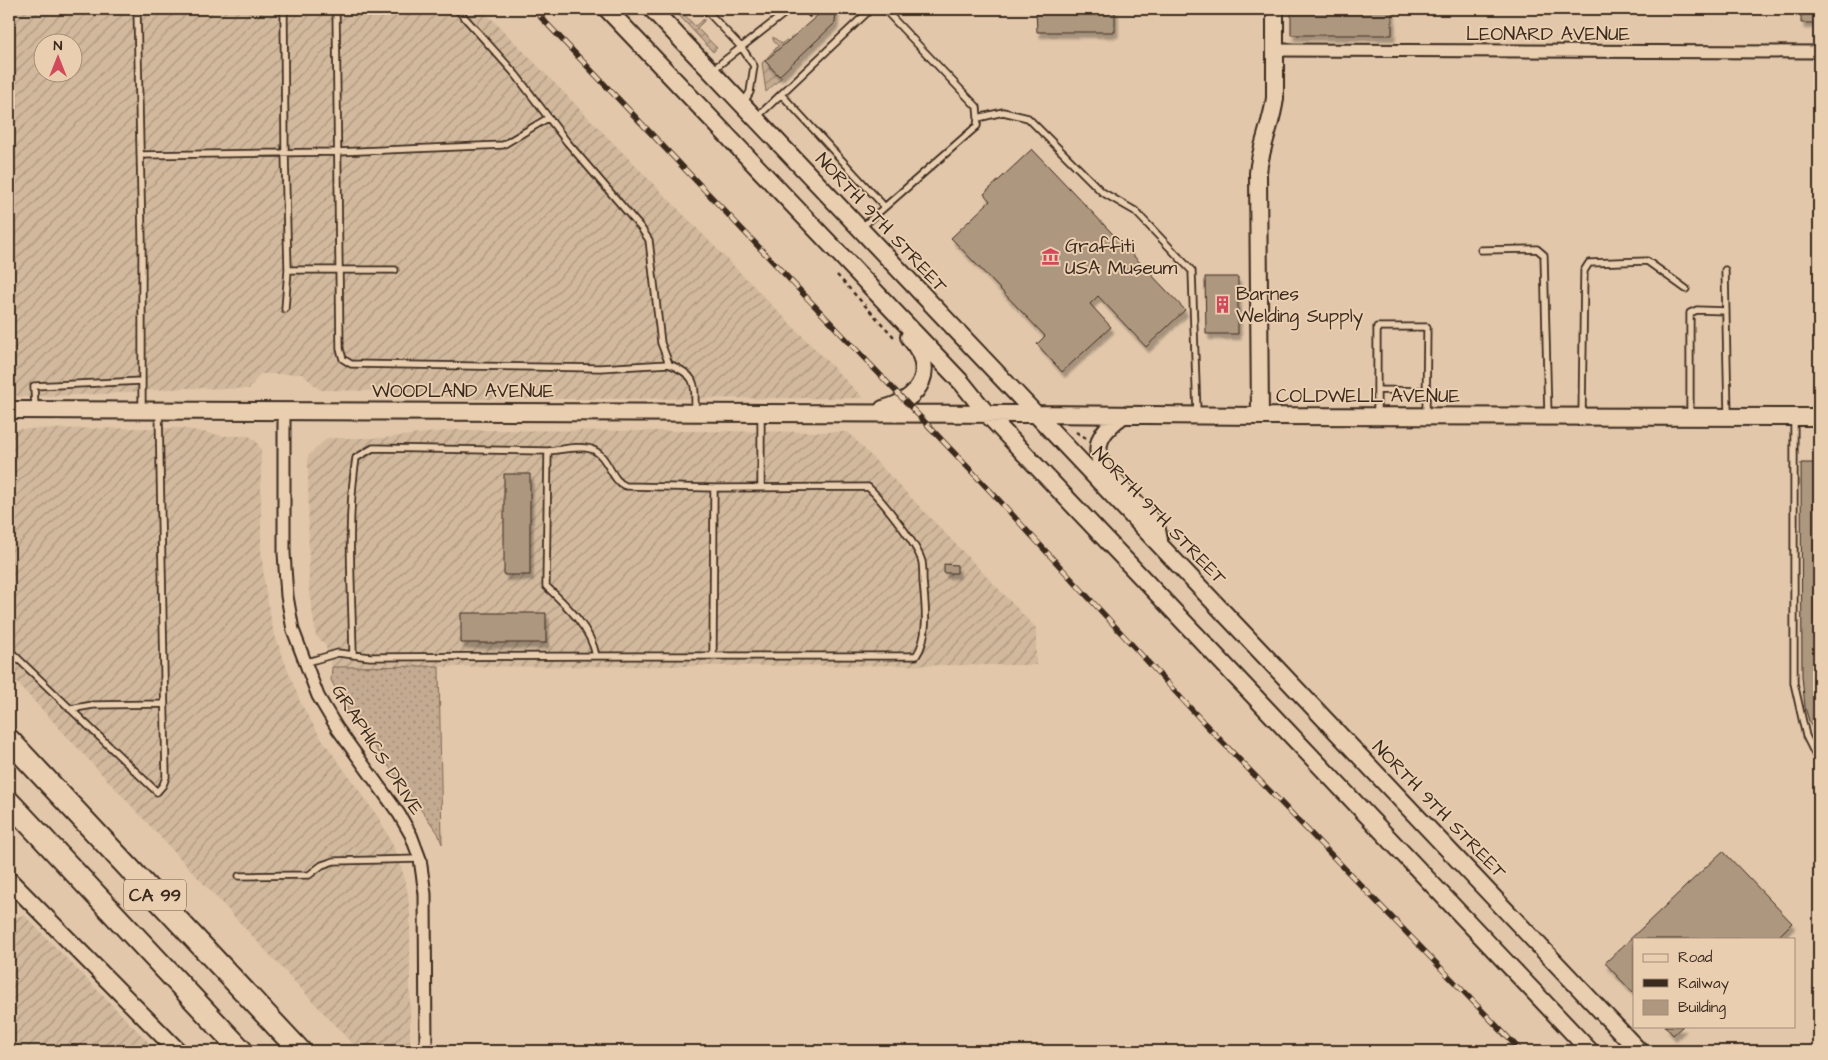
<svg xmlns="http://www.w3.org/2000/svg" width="1828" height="1060" viewBox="0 0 1828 1060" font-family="'Architects Daughter',sans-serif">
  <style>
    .industrial { fill: url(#industrial-furrows); fill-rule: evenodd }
    .grass { fill: url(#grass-dots); stroke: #7f6a57 }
    .garden { fill: url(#garden-furrows); stroke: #7f6a57 }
    .building { fill: #ae977f; stroke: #3b2a1e; filter: url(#shadow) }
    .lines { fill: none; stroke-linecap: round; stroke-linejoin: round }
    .lane-casing { stroke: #3b2a1e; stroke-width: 9 }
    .street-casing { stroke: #3b2a1e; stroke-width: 15 }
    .secondary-casing { stroke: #3b2a1e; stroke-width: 20 }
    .highway-casing { stroke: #3b2a1e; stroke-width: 25 }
    .path { stroke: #3b2a1e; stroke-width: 2.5; stroke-dasharray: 4 4; stroke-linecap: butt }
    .lane { stroke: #e9ceb0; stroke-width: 5.5 }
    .street { stroke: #e9ceb0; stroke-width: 11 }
    .secondary { stroke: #e9ceb0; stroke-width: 16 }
    .highway { stroke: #e9ceb0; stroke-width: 21 }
    .rail-casing { stroke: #3b2a1e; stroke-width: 5.5 }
    .rail { stroke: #e9ceb0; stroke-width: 4; stroke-dasharray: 11; stroke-linecap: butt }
    .labels { text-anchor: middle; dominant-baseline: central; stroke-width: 4; stroke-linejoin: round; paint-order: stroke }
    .shield { fill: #e9ceb0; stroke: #6f5b4a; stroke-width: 1 }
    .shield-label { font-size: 18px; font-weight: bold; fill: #3b2a1e }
    .street-label { font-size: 19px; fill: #3b2a1e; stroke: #e9ceb0 }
    .poi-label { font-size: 19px; fill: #3b2a1e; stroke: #e9ceb0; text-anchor: start }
  </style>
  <defs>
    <pattern id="industrial-furrows" width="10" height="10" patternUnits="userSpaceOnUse" patternTransform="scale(1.25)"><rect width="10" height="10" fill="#d2b99d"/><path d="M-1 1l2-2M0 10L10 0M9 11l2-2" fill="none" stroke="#ac977f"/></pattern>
    <pattern id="grass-dots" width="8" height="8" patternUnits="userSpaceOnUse" patternTransform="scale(1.25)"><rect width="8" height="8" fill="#c3aa90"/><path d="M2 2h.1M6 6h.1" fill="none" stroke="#a08b75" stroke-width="1.8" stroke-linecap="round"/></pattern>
    <pattern id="garden-furrows" width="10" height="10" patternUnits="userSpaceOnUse" patternTransform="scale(1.25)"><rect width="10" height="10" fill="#c3aa90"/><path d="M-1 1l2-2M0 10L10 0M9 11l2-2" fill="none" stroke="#a08b75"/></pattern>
    <filter id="shadow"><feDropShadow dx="3" dy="5.5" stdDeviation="1" flood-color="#0004"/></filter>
  </defs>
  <rect width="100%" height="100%" fill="#e2c7aa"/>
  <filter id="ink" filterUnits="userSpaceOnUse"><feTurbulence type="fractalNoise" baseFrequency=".02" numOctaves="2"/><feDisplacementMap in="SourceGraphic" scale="10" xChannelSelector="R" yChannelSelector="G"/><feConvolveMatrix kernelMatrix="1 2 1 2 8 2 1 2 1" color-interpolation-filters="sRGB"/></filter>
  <g filter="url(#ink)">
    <!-- industrial -->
    <path class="industrial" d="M9,9h473l381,389 -395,1 -89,-8 -59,-1 -18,-16h-42l-11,15 -65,-1 -82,6 -82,3 -9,-4 -2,-2zM42,42h30v30h-30z
      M181,428l43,8h25l7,5 5,9v100l4,37 8,43 11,30 17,44 18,31 59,82 13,24 10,25 6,23 3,25v137h-51l-350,-377v-245z
      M454,430l394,2 188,196v37l-704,2 -7,-23 -9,-8 -7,-47 -1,-133 19,-18h57z
      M24,915l133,136h-148v-132z"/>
    <!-- grass -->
    <path class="grass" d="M439,666l3,178 -4,-11 -92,-125 -15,-28 1,-13z"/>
    <!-- garden -->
    <path class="garden" d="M673,9h6l16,17 9,-7v2l-7,7 20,20 -4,4z
      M773,37l9,7 4,-4 2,1 -23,20 17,16 -16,15 -4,-29 16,-17 -5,-6z"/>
    <!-- building -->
    <path class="building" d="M818,9h18l-1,14 -56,53 -14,-15 53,-46z
      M1036,9h79v23h-78z
      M1291,9h101v26h-101z
      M1801,9h18v14h-18z
      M1032,149l153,161 -39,37 -48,-51 -8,8 21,23 -49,45 -25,-28 8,-8 -94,-98 39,-37 -6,-7z
      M1205,277h33v57h-32z
      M1801,463h18v268h-5l-5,-10 -4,-14 -3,-31z
      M504,474h26v101h-26z
      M944,564l13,1v8h-13z
      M461,613h85v30h-85z
      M1723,851l69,72 -16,16h-142v55l-29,-31z
      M1665,1026h18l-10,9z"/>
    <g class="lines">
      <defs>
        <path id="lane" d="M137,9l5,229v171
          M284,9l1,144 3,117
          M336,9l4,340 3,10 8,5 249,4 69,-4 -8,-21 -12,-103 -8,-12 -74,-86 -51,-67 -59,-66
          M705,9l37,39 12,18 -4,26 -7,12
          M711,71l79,-62
          M781,94l103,112
          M757,117l114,-108
          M978,118l25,-6 25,6 74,74 33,19 57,60 5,142
          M140,155l197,-3 166,-7 45,-27
          M862,227l115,-101 1,-8 -1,-11 -93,-98
          M1481,250l56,-1 7,6 4,161
          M1725,270l3,144
          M285,309l3,-39h107
          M669,364c28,12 26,18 26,47
          M1377,390l49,1
          M35,408l-1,-22 108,-5
          M1690,414v-101l7,-3 29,1
          M1582,415l2,-144 5,-8 58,-2 39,28
          M1377,416v-89h50l-1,87
          M1794,419v264l12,53 13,26
          M548,451c13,-1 30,-6 43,-2 18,6 19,32 35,37l88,2 154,-1c13,12 50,58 54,75 1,6 1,13 1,19 2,22 7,56 -7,75h-320
          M761,487v-73
          M9,650l148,142 6,-7 3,-8 -7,-365
          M713,656l1,-168
          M304,663l34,-10 32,4 226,-1c-5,-28 -30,-51 -50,-70l2,-135 -175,-3 -17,10c-10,65 -4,132 -3,197
          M70,709l23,-4 71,-1
          M239,876l70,-1 13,-10 12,-4 86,-2"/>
        <path id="street" d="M1276,50l543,2
          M284,410v143l3,43 6,34 25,66 19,32 62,86 12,21 9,24 5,35 1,157"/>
        <path id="secondary" d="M607,9l355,374 25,31 603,637
          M652,9l987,1042
          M883,409c38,-10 55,-39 26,-72
          M9,410l1025,4 226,2 559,1
          M1123,415c-21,15 -33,30 -18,56l51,54 3,15
          M1260,416l-2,-243c2,-26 14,-49 17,-75v-89
          M9,880l169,171"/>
        <path id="highway" d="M9,740l291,311
          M9,802l233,249"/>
      </defs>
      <!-- lane casing -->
      <use href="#lane" class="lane-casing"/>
      <!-- street casing -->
      <use href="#street" class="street-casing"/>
      <!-- secondary casing -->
      <use href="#secondary" class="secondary-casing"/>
      <!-- highway casing -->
      <use href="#highway" class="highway-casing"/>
      <!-- path -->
      <path class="path" d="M801,10l13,10
        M837,275l57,62
        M1076,432l10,6"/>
      <!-- lane -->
      <use href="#lane" class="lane"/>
      <!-- street -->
      <use href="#street" class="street"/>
      <!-- secondary -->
      <use href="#secondary" class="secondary"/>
      <!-- highway -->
      <use href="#highway" class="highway"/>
      <defs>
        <path id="rail" d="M533,9l463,488 209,227 316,327"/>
      </defs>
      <!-- rail casing -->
      <use href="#rail" class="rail-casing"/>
      <!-- rail -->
      <use href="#rail" class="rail"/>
    </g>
  </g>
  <!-- icons -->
  <defs>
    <symbol id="museum-bare" viewBox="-9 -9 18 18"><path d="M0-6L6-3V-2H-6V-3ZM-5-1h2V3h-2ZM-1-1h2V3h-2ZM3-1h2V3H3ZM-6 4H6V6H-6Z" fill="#d1495b" stroke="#e9ceb0" stroke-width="2.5" paint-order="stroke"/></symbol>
    <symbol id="building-bare" viewBox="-9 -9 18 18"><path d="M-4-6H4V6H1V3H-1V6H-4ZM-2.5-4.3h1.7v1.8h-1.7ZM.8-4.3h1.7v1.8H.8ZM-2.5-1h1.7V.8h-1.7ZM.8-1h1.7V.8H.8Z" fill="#d1495b" stroke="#e9ceb0" stroke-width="2.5" paint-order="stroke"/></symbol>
  </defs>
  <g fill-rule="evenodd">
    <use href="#museum-bare" x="1038" y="244" width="25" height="25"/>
    <use href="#building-bare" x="1210" y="292" width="25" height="25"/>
  </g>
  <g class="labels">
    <!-- shield labels -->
    <rect class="shield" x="124" y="879.5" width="62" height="31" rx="4"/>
    <g class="shield-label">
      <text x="155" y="895">CA 99</text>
    </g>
    <!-- street labels -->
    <g class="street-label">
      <text x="1548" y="34">LEONARD AVENUE</text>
      <text transform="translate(881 223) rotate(47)">NORTH 9TH STREET</text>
      <text x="463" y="391">WOODLAND AVENUE</text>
      <text x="1368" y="396">COLDWELL AVENUE</text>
      <text transform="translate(1159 516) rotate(46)">NORTH 9TH STREET</text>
      <text transform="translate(377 750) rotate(57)">GRAPHICS DRIVE</text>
      <text transform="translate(1439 810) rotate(46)">NORTH 9TH STREET</text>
    </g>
    <!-- poi labels -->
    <g class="poi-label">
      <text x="1065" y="246">Graffiti<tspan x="1065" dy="22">USA Museum</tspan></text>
      <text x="1236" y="294">Barnes<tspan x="1236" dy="22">Welding Supply</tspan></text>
    </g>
  </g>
  <!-- margin -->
  <rect width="1828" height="1060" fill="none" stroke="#e9ceb0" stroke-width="30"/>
  <rect x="15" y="15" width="1798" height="1030" fill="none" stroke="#3b2a1e" stroke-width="2" filter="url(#ink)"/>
  <!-- legend -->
  <rect x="1633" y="938" width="162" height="90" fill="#e9ceb0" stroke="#a38c76"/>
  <rect x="1643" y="954" width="25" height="8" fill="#e9ceb0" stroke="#a38c76"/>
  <text x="1678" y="962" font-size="15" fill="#3b2a1e">Road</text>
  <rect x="1643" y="979" width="25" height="8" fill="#3b2a1e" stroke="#a38c76"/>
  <text x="1678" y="988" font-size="15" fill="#3b2a1e">Railway</text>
  <rect x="1643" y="1000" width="25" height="15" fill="#ae977f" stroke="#a38c76"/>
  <text x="1678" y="1012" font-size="15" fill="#3b2a1e">Building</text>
  <!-- north arrow -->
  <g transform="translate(58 58)"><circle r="24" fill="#e9ceb0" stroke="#a38c76"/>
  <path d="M0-4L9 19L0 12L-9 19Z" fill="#d1495b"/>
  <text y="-8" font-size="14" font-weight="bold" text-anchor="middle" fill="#3b2a1e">N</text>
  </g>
</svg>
